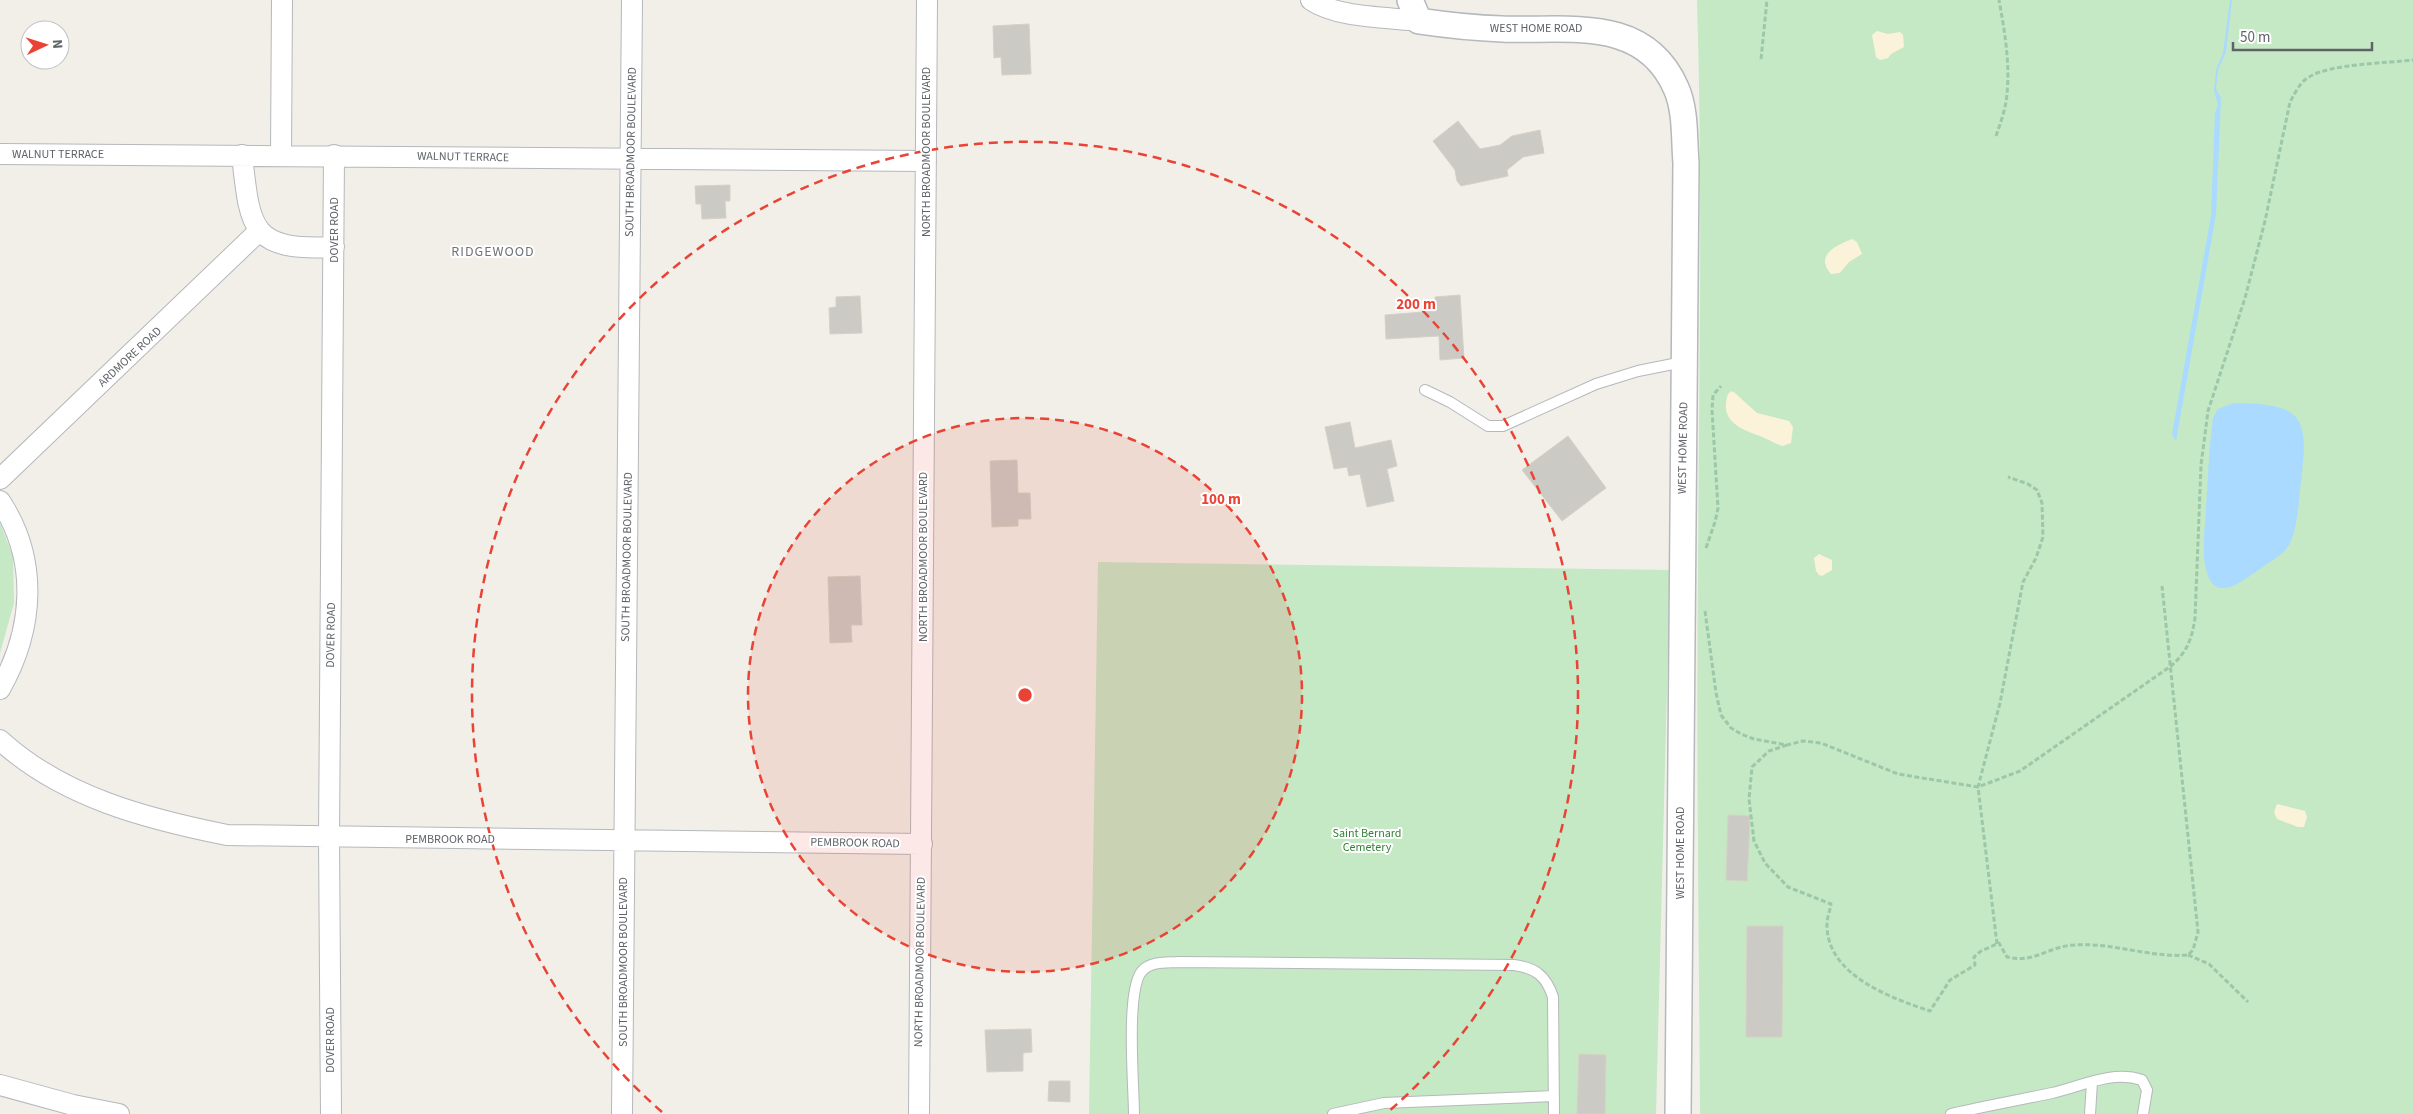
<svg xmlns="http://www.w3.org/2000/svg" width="2413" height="1114" viewBox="0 0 2413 1114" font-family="'Source Sans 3',sans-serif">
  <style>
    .green { fill: #c5e8c5 }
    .sand { fill: #fbf3d9 }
    .water { fill: #aadaff }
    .building { fill: #cccac5; stroke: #d6d1c6 }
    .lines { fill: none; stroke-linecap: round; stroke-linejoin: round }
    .service-casing { stroke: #b5b8bc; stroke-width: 12 }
    .minor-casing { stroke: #b5b8bc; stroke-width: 22 }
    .tertiary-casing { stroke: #b5b8bc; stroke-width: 28 }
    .path { stroke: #9cc7a9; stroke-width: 3; stroke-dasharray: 5 2.5; stroke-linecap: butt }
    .service { stroke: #fff; stroke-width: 10 }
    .minor { stroke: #fff; stroke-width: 20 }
    .tertiary { stroke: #fff; stroke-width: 25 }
    .ring { fill: none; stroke: #ea4335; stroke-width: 2.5; stroke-dasharray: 9 6 }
    .labels { text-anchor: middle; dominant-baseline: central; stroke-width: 4; stroke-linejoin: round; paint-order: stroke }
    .street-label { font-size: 12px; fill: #5f6368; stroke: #fff }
    .park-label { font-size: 12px; fill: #348238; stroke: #fff }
    .neighbourhood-label { font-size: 14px; letter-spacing: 1px; fill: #70757a; stroke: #fff }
    .centre { fill: #ea4335; stroke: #fff; stroke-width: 2.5 }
    .ring-label { font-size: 15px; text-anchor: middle; font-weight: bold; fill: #ea4335; stroke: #fff; stroke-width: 4; stroke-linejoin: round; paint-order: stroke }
  </style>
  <rect width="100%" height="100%" fill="#f1efe8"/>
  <!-- green -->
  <path class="green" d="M1697,0h716v1114h-713c-1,-181 -4,-362 -2,-543 1,-190 5,-381 -1,-571z
    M0,523l13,33 1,47 -14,50z
    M1098,562l572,8 -14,544h-567z"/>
  <!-- sand -->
  <path class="sand" d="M1877,31l11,3 12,-2 3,3 1,12 -13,7 -3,4 -8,2 -4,-3 -4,-22z
    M1852,239l5,3 5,12 -13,8 -9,11 -9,1c-17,-19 6,-29 21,-35z
    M1731,391l4,2 22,20 32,8 4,6 -2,16 -9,3c-8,-3 -15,-7 -22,-10 -20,-7 -41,-15 -32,-42z
    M1819,554l13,6v10l-10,6 -3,-1 -3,-4 -2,-13z
    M2277,804l28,7 2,6 -3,10h-6l-21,-8 -3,-7z"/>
  <!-- water -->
  <path class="water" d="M2230,0h2l-6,52 -8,18 -2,19 5,9 -5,116 -40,227 -4,-7 39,-218 4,-103 3,-8 -4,-14 2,-21 7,-17z
    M2234,403c76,0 74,19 66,87 -1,14 -4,44 -11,55 -7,11 -17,15 -26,22 -15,9 -46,39 -56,6 -6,-19 -2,-44 -1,-64 2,-31 3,-61 7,-91l5,-9z"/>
  <!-- building -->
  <path class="building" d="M1029,24l2,50 -29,1 -1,-18 -7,1 -1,-32z
    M1458,121l22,28 20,-4 12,-9 28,-6 4,23 -21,4 -16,13 1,6 -47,10 -4,-5 -2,-11 -22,-29z
    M730,185v16h-5l1,17 -24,1 -1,-15h-5l-1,-18z
    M1460,295l4,63 -24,2 -1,-24 -53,3 -1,-24 51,-4 -1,-14z
    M860,296l2,37 -32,1 -1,-26 7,-1v-10z
    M1350,422l5,26 36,-8 6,26 -10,3 7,32 -27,6 -7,-33 -11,2 -2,-9 -13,2 -9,-42z
    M1568,436l38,52 -44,33 -40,-51z
    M1017,460l1,33h12l1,26h-13v7l-26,1 -2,-66z
    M860,576l2,49h-11l1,17 -22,1 -2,-66z
    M1728,815l22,1 -3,65 -21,-1z
    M1747,926h36l-1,111h-36z
    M1031,1029l1,23 -9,1v18l-36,1 -2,-42z
    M1579,1054l27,1 -1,59h-28z
    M1049,1081h21v21l-22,-1z"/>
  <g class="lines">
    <defs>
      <path id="service" d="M1425,390l25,12 38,24h15l93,-42 42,-13 45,-9
        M1134,1114c0,-27 -9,-128 9,-144 9,-9 24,-7 36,-8l335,3c22,3 32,11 39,32l1,117
        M1333,1114l51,-11 170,-7
        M1951,1114c34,-8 68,-14 101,-21 30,-7 60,-23 90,-13l5,10 -4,24
        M2090,1114l2,-32"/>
      <path id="minor" d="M1311,0c26,18 76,17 108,21
        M0,154l926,7
        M242,155c8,75 9,96 92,92
        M281,155l1,-155
        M0,479l258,-247
        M0,501c39,59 34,128 0,188
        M0,740c62,57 147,79 227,95l695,9
        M0,1085l73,20 46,9
        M331,1114l-2,-276 5,-683
        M622,1114l10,-1114
        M919,1114l8,-1114"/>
      <path id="tertiary" d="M1410,0l9,21c27,4 55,7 83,8 63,3 142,-15 174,59 10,22 8,51 10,75l-8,951"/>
    </defs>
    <!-- service casing -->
    <use href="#service" class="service-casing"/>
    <!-- minor casing -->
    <use href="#minor" class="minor-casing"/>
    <!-- tertiary casing -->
    <use href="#tertiary" class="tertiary-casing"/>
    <!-- path -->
    <path class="path" d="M1761,59l6,-59
      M1996,136c4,-11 8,-23 10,-34 5,-34 -1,-69 -7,-102
      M1706,548l9,-26 3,-14 -6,-98 1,-15 8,-9
      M1705,611l11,82 5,22 10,13 10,6 13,5 33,6 16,-4 18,2 77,31 80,13 42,-16 151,-105c16,-14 21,-27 24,-48l6,-153 7,-54 37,-113 20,-77 25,-119c5,-9 10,-20 19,-25 20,-13 78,-14 104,-17
      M1787,745l-18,6 -17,16 -3,32 5,42 11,22 23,24 43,17c-1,7 -4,13 -4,20 -1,51 64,74 103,87l20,-31 25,-15 -1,-8 7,-6 18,-8 8,14c27,7 42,-11 67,-12 38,-3 75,13 114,10l5,-5 5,-18 -36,-346
      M1997,944l-19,-157 22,-84 23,-121 13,-24 7,-21 -1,-34 -5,-13 -9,-6 -20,-7
      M2188,955l21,9 39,38"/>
    <!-- service -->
    <use href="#service" class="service"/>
    <!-- minor -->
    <use href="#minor" class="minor"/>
    <!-- tertiary -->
    <use href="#tertiary" class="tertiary"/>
  </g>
  <!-- distance rings -->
  <circle cx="1025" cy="695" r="277" fill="#ea4335" fill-opacity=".12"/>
  <g class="ring">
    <circle cx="1025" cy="695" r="277"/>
    <path d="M662 1112A553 553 0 1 1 1388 1112"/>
  </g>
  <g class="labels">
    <!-- street labels -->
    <g class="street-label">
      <text x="1536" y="28">WEST HOME ROAD</text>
      <text transform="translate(631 152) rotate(-89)">SOUTH BROADMOOR BOULEVARD</text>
      <text transform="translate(926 152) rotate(-90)">NORTH BROADMOOR BOULEVARD</text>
      <text x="58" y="154">WALNUT TERRACE</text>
      <text transform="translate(463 157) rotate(1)">WALNUT TERRACE</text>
      <text transform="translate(334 230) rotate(-90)">DOVER ROAD</text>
      <text transform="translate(130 357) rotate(-43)">ARDMORE ROAD</text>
      <text transform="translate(1683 448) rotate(-89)">WEST HOME ROAD</text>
      <text transform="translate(627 557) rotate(-89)">SOUTH BROADMOOR BOULEVARD</text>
      <text transform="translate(923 557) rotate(-90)">NORTH BROADMOOR BOULEVARD</text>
      <text transform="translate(331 635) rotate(-89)">DOVER ROAD</text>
      <text x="450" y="839">PEMBROOK ROAD</text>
      <text transform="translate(855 843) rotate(1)">PEMBROOK ROAD</text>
      <text transform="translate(1680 853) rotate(-90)">WEST HOME ROAD</text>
      <text transform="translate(623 962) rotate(-90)">SOUTH BROADMOOR BOULEVARD</text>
      <text transform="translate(920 962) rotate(-89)">NORTH BROADMOOR BOULEVARD</text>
      <text transform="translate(330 1040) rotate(-90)">DOVER ROAD</text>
    </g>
    <!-- park labels -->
    <g class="park-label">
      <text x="1367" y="833">Saint Bernard<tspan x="1367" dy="14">Cemetery</tspan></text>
    </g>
    <!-- neighbourhood labels -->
    <g class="neighbourhood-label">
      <text x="493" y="252">RIDGEWOOD</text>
    </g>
  </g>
  <circle cx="1025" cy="695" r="8" class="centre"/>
  <g class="ring-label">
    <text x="1416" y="309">200 m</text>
    <text x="1221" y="504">100 m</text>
  </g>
  <!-- north arrow -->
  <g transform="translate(45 45) rotate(86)"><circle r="24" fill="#ffffff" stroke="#bfc1c3"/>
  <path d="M0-4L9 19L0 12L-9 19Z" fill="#ea4335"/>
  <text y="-8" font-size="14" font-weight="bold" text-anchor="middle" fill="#5f6368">N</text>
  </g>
  <!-- scale -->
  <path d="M2233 42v8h139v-8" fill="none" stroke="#5f6368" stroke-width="2.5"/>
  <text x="2240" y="42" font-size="15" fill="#5f6368" stroke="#ffffff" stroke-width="4" paint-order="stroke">50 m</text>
</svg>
